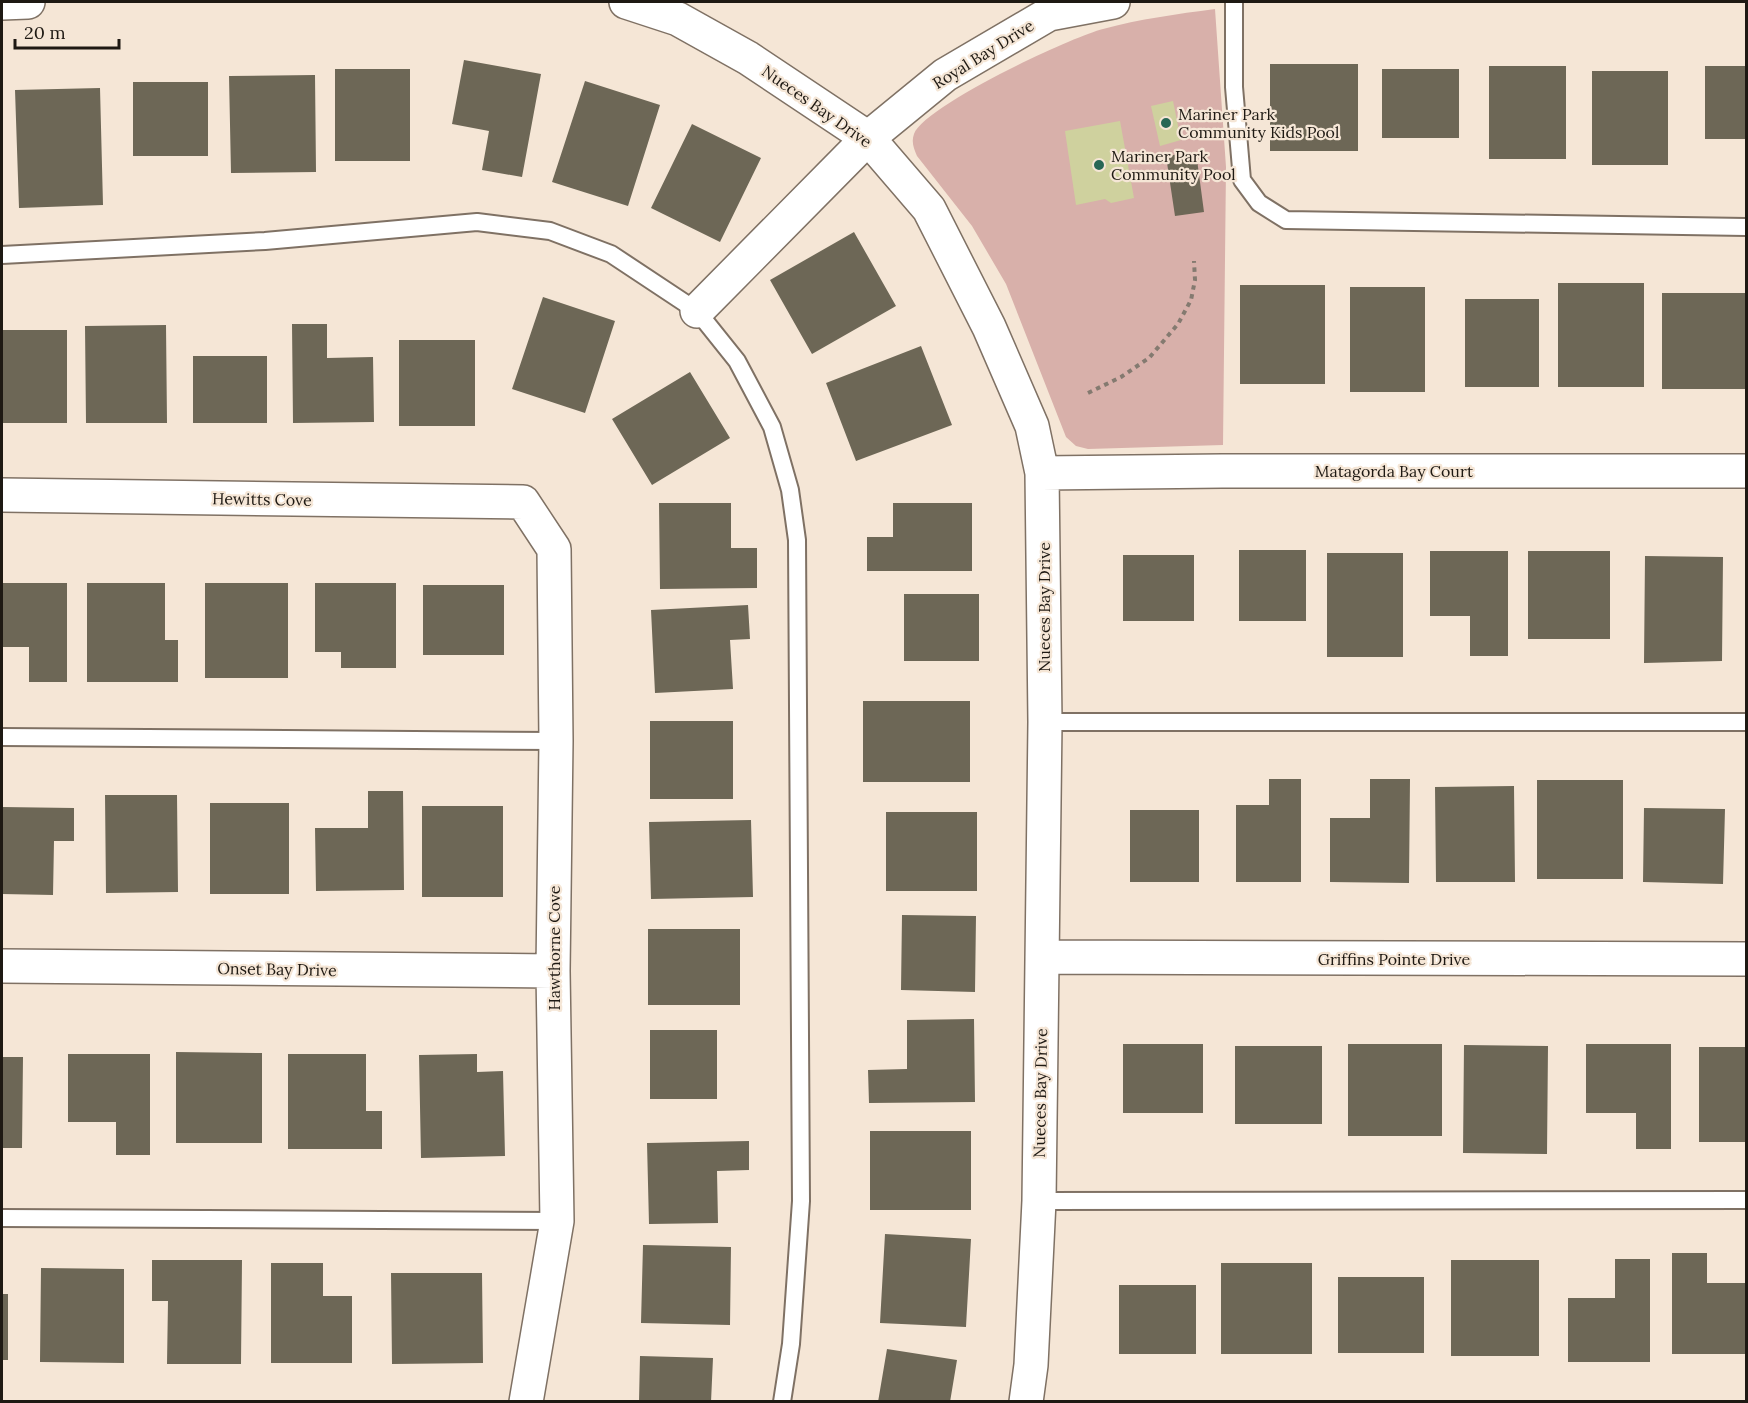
<svg xmlns="http://www.w3.org/2000/svg" width="1748" height="1403" viewBox="0 0 1748 1403" font-family="Lora,serif">
  <style>
    .green { fill: #d8b0aa }
    .water { fill: #cfd19e }
    .building { fill: #6d6756 }
    .lines { fill: none; stroke-linecap: round; stroke-linejoin: round }
    .service-casing { stroke: #7f7164; stroke-width: 20 }
    .minor-casing { stroke: #7f7164; stroke-width: 36 }
    .path { stroke: #847a70; stroke-width: 4; stroke-dasharray: 4.5 4.5; stroke-linecap: butt }
    .service { stroke: #fff; stroke-width: 16 }
    .minor { stroke: #fff; stroke-width: 33 }
    .poi-dot { fill: #286755; stroke: #f5e6d6; stroke-width: 2 }
    .labels { text-anchor: middle; dominant-baseline: central; stroke-width: 4.5; stroke-linejoin: round; paint-order: stroke }
    .street-label { font-size: 16px; fill: #1e1913; stroke: #f5e6d6 }
    .poi-label { font-size: 16px; fill: #1e1913; stroke: #f5e6d6; text-anchor: start }
  </style>
  <rect width="100%" height="100%" fill="#f5e6d6"/>
  <!-- green -->
  <path class="green" d="M1215,9l11,158 -3,278 -135,4 -12,-3 -10,-9 -60,-153 -34,-58 -55,-70c-3,-7 -6,-14 -3,-22 10,-28 157,-97 189,-105 37,-10 74,-15 112,-20z"/>
  <!-- water -->
  <path class="water" d="M1173,101l8,39 -21,6 -9,-40z
    M1120,121l14,77 -23,5 -6,-4 -29,6 -11,-74z"/>
  <!-- building -->
  <path class="building" d="M464,60l77,14 -19,103 -40,-7 7,-39 -37,-7z
    M1270,64h88v87h-88z
    M1489,66h77v93h-77z
    M1705,66h41v73h-41z
    M335,69h75v92h-75z
    M1382,69h77v69h-77z
    M1592,71h76v94h-76z
    M315,75l1,97 -85,1 -2,-97z
    M585,81l75,24 -32,101 -76,-24z
    M133,82h75v74h-75z
    M100,88l3,117 -84,3 -4,-118z
    M692,124l69,34 -41,84 -69,-34z
    M1196,152l8,60 -29,4 -9,-60z
    M854,232l42,74 -84,48 -42,-74z
    M1558,283h86v104h-86z
    M1240,285h85v99h-85z
    M1350,287h75v105h-75z
    M1662,293h84v96h-84z
    M543,297l72,24 -30,92 -73,-24z
    M1465,299h74v88h-74z
    M292,324h35v34l46,-1 1,65 -81,1z
    M166,325l1,98h-81l-1,-97z
    M2,330h65v93h-65z
    M399,340h76v86h-76z
    M921,346l31,79 -96,36 -30,-78z
    M193,356h74v67h-74z
    M690,372l40,66 -78,47 -40,-66z
    M659,503h72v45h26v40l-97,1z
    M893,503h79v68h-105v-34h26z
    M1239,550h67v71h-67z
    M1430,551h78v105h-38v-40h-40z
    M1528,551h82v88h-82z
    M1327,553h76v104h-76z
    M1123,555h71v66h-71z
    M1645,556l78,1 -1,104 -78,2z
    M2,583h65v99h-38v-35h-27z
    M87,583h78v57h13v42h-91z
    M205,583h83v95h-83z
    M315,583h81v85h-55v-16h-26z
    M423,585h81v70h-81z
    M904,594h75v67h-75z
    M748,605l2,34 -20,1 3,49 -78,4 -4,-83z
    M863,701h107v81h-107z
    M650,721h83v78h-83z
    M1269,779h32v103h-65v-77h33z
    M1370,779h40l-1,104 -79,-1v-64h40z
    M1537,780h86v99h-86z
    M1514,786l1,96h-79l-1,-95z
    M368,791h35l1,99 -88,1 -1,-63h53z
    M105,795h72l1,97 -72,1z
    M210,803h79v91h-79z
    M422,806h81v91h-81z
    M2,807l72,1v33h-20l-1,54 -51,-1z
    M1644,808l81,1 -2,75 -80,-2z
    M1130,810h69v72h-69z
    M886,812h91v79h-91z
    M751,820l2,77 -102,2 -2,-77z
    M902,915l74,1 -1,76 -74,-2z
    M648,929h92v76h-92z
    M974,1019l1,83 -106,1 -1,-33 39,-1v-49z
    M650,1030h67v69h-67z
    M1123,1044h80v69h-80z
    M1348,1044h94v92h-94z
    M1586,1044h85v105h-35v-36h-50z
    M1464,1045l84,1 -1,108 -84,-1z
    M1235,1046h87v78h-87z
    M1699,1047h47v95h-47z
    M176,1052l86,1v90h-86z
    M68,1054h82v101h-34v-33h-48z
    M288,1054h78v57h16v38h-94z
    M477,1054v18l26,-1 2,85 -84,2 -2,-103z
    M2,1057h21l-1,91h-20z
    M870,1131h101v79h-101z
    M749,1141v29l-32,1 1,52 -69,1 -2,-81z
    M885,1234l86,5 -5,88 -86,-4z
    M643,1245l88,2 -1,78 -89,-2z
    M1672,1253h35v30h39v71h-74z
    M1615,1259h35v103h-82v-64h47z
    M152,1260h90l-1,104h-74l1,-63h-16z
    M1451,1260h88v96h-88z
    M271,1263h52v33h29v67h-81z
    M1221,1263h91v91h-91z
    M41,1268l83,1v94l-84,-1z
    M391,1273h91l1,90 -91,1z
    M1338,1277h86v76h-86z
    M1119,1285h77v69h-77z
    M2,1294h6v66h-6z
    M887,1349l70,11 -7,42h-72z
    M640,1356l73,2 -2,44h-72z"/>
  <g class="lines">
    <defs>
      <path id="service" d="M1234,2v85l8,93 17,23 27,17 460,7
        M2,255l263,-14 212,-19 73,9 61,23 86,57 40,50 35,66 18,63 7,50 4,661 -10,143 -9,58
        M1045,722h701
        M2,737l554,4
        M1039,1201l707,-1
        M2,1218l555,3"/>
      <path id="minor" d="M626,2l52,17 70,39 120,80 61,71 60,118 43,99 10,47 3,249 -6,479 -8,164 -5,37
        M2,3l26,-1
        M697,311l171,-173 77,-63 104,-61 64,-12
        M1042,473l180,-2h524
        M2,495l521,7 31,47 2,192 -3,230 4,250 -31,181
        M1042,957l704,2
        M2,966l551,5"/>
    </defs>
    <!-- service casing -->
    <use href="#service" class="service-casing"/>
    <!-- minor casing -->
    <use href="#minor" class="minor-casing"/>
    <!-- path -->
    <path class="path" d="M1088,393l33,-16 28,-19 29,-34 13,-24 4,-20 -1,-19"/>
    <!-- service -->
    <use href="#service" class="service"/>
    <!-- minor -->
    <use href="#minor" class="minor"/>
  </g>
  <!-- markers -->
  <g class="poi-dot">
    <circle cx="1166" cy="123" r="6"/>
    <circle cx="1099" cy="165" r="6"/>
  </g>
  <g class="labels">
    <!-- street labels -->
    <g class="street-label">
      <text transform="translate(983 54) rotate(-32)">Royal Bay Drive</text>
      <text transform="translate(817 106) rotate(35)">Nueces Bay Drive</text>
      <text x="1394" y="471">Matagorda Bay Court</text>
      <text transform="translate(262 499) rotate(1)">Hewitts Cove</text>
      <text transform="translate(1044 607) rotate(-90)">Nueces Bay Drive</text>
      <text transform="translate(554 948) rotate(-90)">Hawthorne Cove</text>
      <text x="1394" y="959">Griffins Pointe Drive</text>
      <text transform="translate(277 969) rotate(1)">Onset Bay Drive</text>
      <text transform="translate(1040 1093) rotate(-89)">Nueces Bay Drive</text>
    </g>
    <!-- poi labels -->
    <g class="poi-label">
      <text x="1178" y="114">Mariner Park<tspan x="1178" dy="18">Community Kids Pool</tspan></text>
      <text x="1111" y="156">Mariner Park<tspan x="1111" dy="18">Community Pool</tspan></text>
    </g>
  </g>
  <!-- border -->
  <rect width="1748" height="1403" fill="none" stroke="#1e1913" stroke-width="6"/>
  <!-- scale -->
  <path d="M15 39v9h104v-9" fill="none" stroke="#1e1913" stroke-width="3"/>
  <text x="24" y="39" font-size="18" fill="#1e1913" stroke="#f5e6d6" stroke-width="4.5" paint-order="stroke">20 m</text>
</svg>
